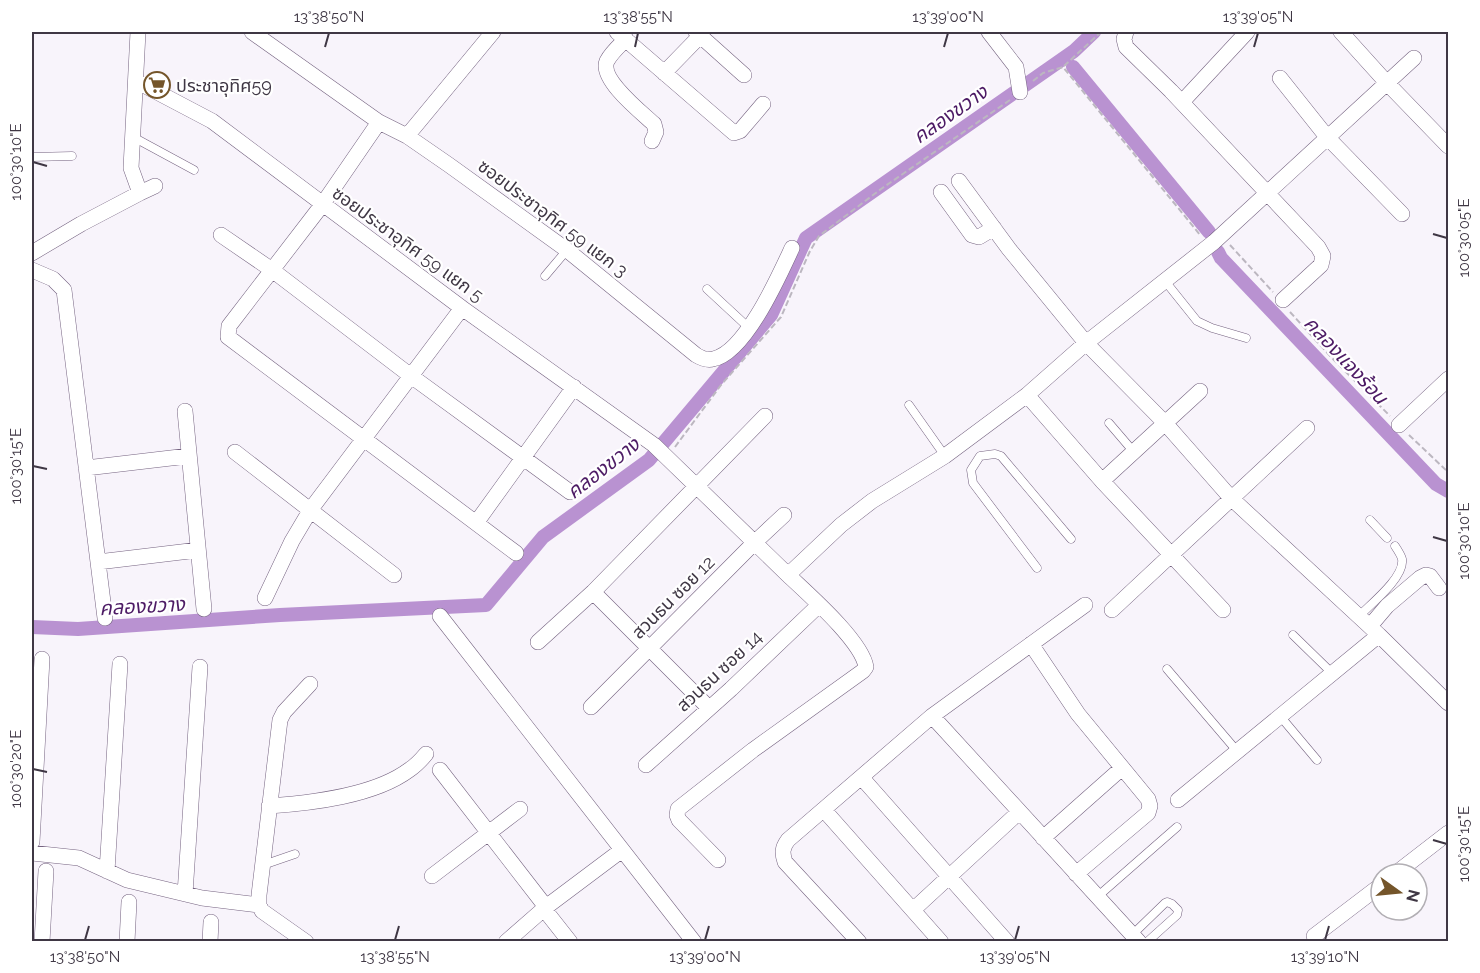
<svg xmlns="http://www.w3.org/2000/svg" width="1480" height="973" viewBox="0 0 1480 973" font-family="Raleway,'Noto Sans Thai',sans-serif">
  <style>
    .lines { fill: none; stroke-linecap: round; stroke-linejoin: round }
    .canal { stroke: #b992d1; stroke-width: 14 }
    .lane-casing { stroke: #756380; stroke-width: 9 }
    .street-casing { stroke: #756380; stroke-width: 16 }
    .path { stroke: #bcb7c0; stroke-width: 2; stroke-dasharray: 6 3; stroke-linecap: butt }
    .lane { stroke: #fff; stroke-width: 8 }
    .street { stroke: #fff; stroke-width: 15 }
    .ticks { fill: none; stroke: #3f3744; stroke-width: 2 }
    .labels { text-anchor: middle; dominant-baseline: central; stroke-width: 4.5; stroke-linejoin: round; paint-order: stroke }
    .poi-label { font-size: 18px; fill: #3f3744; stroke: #fff; text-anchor: start }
    .street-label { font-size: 18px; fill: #3f3744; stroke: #fff }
    .water-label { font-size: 20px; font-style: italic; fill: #4d1b65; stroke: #fff }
    .neatline { fill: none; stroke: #3f3744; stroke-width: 2 }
    .ticks-label { font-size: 15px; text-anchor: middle; fill: #3f3744 }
  </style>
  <rect width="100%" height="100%" fill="#f8f4fb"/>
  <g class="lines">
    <!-- canal -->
    <path class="canal" d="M1073,67l136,165
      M1218,252l3,6 215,226 12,7
      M32,627l46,2 202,-14 206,-10 57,-68 106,-77 122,-145 35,-77 268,-187 20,-19"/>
    <defs>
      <path id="lane" d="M133,137l61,33
        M32,157l40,-1
        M545,276l22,-26
        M1165,281l32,40 15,7 34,10
        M707,289l41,38
        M909,405l36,51
        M1109,423l24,28
        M1370,520l17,18
        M1037,568l-64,-85 -2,-13 9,-14 15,-2 6,2 70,83
        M1359,616c12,-12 46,-39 43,-57 -1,-4 -5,-10 -7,-13
        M1293,635l39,38
        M1167,669l70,82
        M1280,716l37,44
        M263,865l32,-11
        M1097,897l80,-70
        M1133,934l32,-31 2,-1 5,2 6,6 -1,5 -30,27"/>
      <path id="street" d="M252,32l127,90 28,14 42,29 118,85 129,105c5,3 11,6 17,4 32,-6 66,-83 79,-111
        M617,32l117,101 6,-2 23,-27
        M696,32l48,43
        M989,32l27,35 4,25
        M1126,32l-2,7 2,8 45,44 147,156 5,9 -2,9 -38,35
        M1341,32l46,51 61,63
        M626,39c-6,6 -15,14 -19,22 -8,18 34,51 47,63l2,8 -4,9
        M664,73l36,-37
        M1280,78l47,59 75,77
        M136,81l76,40 250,187 192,137 134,130 53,-50 31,-24 73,-45 82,-61 59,-52 128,-101 200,-184
        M1182,102l65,-70
        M379,122l-57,83 -93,121 -1,11 288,216
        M407,136l86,-104
        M959,181l50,68 77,94 79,80 66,75 148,137 69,68
        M941,192l31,43 7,2 15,-9
        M140,193l15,-7
        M221,235l51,35 139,106 159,116
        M32,253l49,-29 59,-31 -9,-25 7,-136
        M32,270l21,9 11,11 41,328
        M1027,395l75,86 121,129
        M185,411l19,198
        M1399,425l49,-46
        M235,452l159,123
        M86,468l102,-12
        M1102,481l98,-90
        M476,523l98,-136
        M98,562l100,-12
        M593,592l116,116
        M265,598l27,-57 19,-32 151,-201
        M1112,610l195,-182
        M440,616l254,326
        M1370,626l17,-20 33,-28 6,-3 4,1 9,12
        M538,642l55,-50 172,-176
        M1031,644l47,70 70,85 2,7 -2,7 -72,61
        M591,707l163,-164 30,-28
        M932,716l207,226
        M646,765l85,-76 88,-84
        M440,770l106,137
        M862,778l145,164
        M1178,800l201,-165
        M269,806c43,-3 105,-10 140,-36 6,-4 12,-10 17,-16
        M824,810l117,132
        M1043,838l79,-70
        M32,842l10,-183
        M32,853l47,5 48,22 75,18 57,7
        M718,860l-39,-40 -2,-5 1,-6 75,-59 110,-79 3,-4c-4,-26 -58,-73 -78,-92
        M107,871l13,-207
        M1395,874l53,-41
        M432,876l88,-67
        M185,894l15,-227
        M544,909l26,33
        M913,910l106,-98
        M1314,936l67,-51
        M42,942l4,-71
        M127,942l2,-40
        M210,942l1,-20
        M306,942l-44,-31 -3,-6v-10l21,-175 4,-8 26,-28
        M506,942l40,-35 76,-57
        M859,942l-74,-80c-3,-9 -3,-14 3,-22l144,-124 153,-111"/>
    </defs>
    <!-- lane casing -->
    <use href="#lane" class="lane-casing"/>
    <!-- street casing -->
    <use href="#street" class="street-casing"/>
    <!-- path -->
    <path class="path" d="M1064,66l37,-34
      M1033,81l10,-8 20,-6 138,169
      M1230,245l43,47
      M1290,312l41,45 59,59
      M1409,435l39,37
      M675,447l46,-62 60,-68 29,-66 9,-15 62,-47 129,-89"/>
    <!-- lane -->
    <use href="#lane" class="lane"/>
    <!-- street -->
    <use href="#street" class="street"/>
  </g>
  <!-- ticks -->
  <path class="ticks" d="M325,47l4,-14M635,47l3,-14M944,47l4,-14M1254,47l4,-14M33,162l14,4M1433,234l14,4M33,466l14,3M1433,537l14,4M33,769l14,3M1433,840l14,4M85,940l4,-14M395,940l4,-14M705,940l4,-14M1015,940l4,-14M1325,940l4,-14"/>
  <!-- icons -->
  <defs>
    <symbol id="supermarket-ring" viewBox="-11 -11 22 22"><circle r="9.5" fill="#fff" stroke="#74552a" stroke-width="1.5"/><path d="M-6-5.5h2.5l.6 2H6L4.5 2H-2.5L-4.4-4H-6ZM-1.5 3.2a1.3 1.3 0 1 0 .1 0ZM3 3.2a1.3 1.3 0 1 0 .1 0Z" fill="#74552a"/></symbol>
  </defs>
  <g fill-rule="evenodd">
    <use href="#supermarket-ring" x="142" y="70" width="30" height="30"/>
  </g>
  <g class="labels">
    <!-- poi labels -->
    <g class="poi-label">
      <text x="176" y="85">ประชาอุทิศ59</text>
    </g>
    <!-- street labels -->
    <g class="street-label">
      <text transform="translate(553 218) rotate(37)">ซอยประชาอุทิศ 59 แยก 3</text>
      <text transform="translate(408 244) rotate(36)">ซอยประชาอุทิศ 59 แยก 5</text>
      <text transform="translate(673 597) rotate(-45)">สวนธน ซอย 12</text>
      <text transform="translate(719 671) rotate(-43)">สวนธน ซอย 14</text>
    </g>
    <!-- water labels -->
    <g class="water-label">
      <text transform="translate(950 114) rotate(-35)">คลองขวาง</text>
      <text transform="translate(1346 360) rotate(47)">คลองแจงร้อน</text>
      <text transform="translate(603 468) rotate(-38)">คลองขวาง</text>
      <text transform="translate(142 606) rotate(-3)">คลองขวาง</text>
    </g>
  </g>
  <!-- border -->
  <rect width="1480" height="973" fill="none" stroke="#ffffff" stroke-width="66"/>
  <!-- north arrow -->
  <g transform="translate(1399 892) rotate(105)"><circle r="28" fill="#ffffff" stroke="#b2afb4" stroke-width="1.5"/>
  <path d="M0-4.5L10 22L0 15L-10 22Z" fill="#74552a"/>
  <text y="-9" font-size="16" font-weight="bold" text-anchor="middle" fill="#3f3744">N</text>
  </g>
  <rect x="33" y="33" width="1414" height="907" class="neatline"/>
  <g class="ticks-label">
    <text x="329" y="22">13°38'50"N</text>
    <text x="638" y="22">13°38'55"N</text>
    <text x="948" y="22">13°39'00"N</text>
    <text x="1258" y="22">13°39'05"N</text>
    <text transform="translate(16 162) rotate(-90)" y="5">100°30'10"E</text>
    <text transform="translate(1464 238) rotate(-90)" y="5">100°30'05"E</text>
    <text transform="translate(16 466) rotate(-90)" y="5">100°30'15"E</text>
    <text transform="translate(1464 541) rotate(-90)" y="5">100°30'10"E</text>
    <text transform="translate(16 769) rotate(-90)" y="5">100°30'20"E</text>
    <text transform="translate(1464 844) rotate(-90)" y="5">100°30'15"E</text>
    <text x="85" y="962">13°38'50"N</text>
    <text x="395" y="962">13°38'55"N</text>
    <text x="705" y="962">13°39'00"N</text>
    <text x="1015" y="962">13°39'05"N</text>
    <text x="1325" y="962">13°39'10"N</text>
  </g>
</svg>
